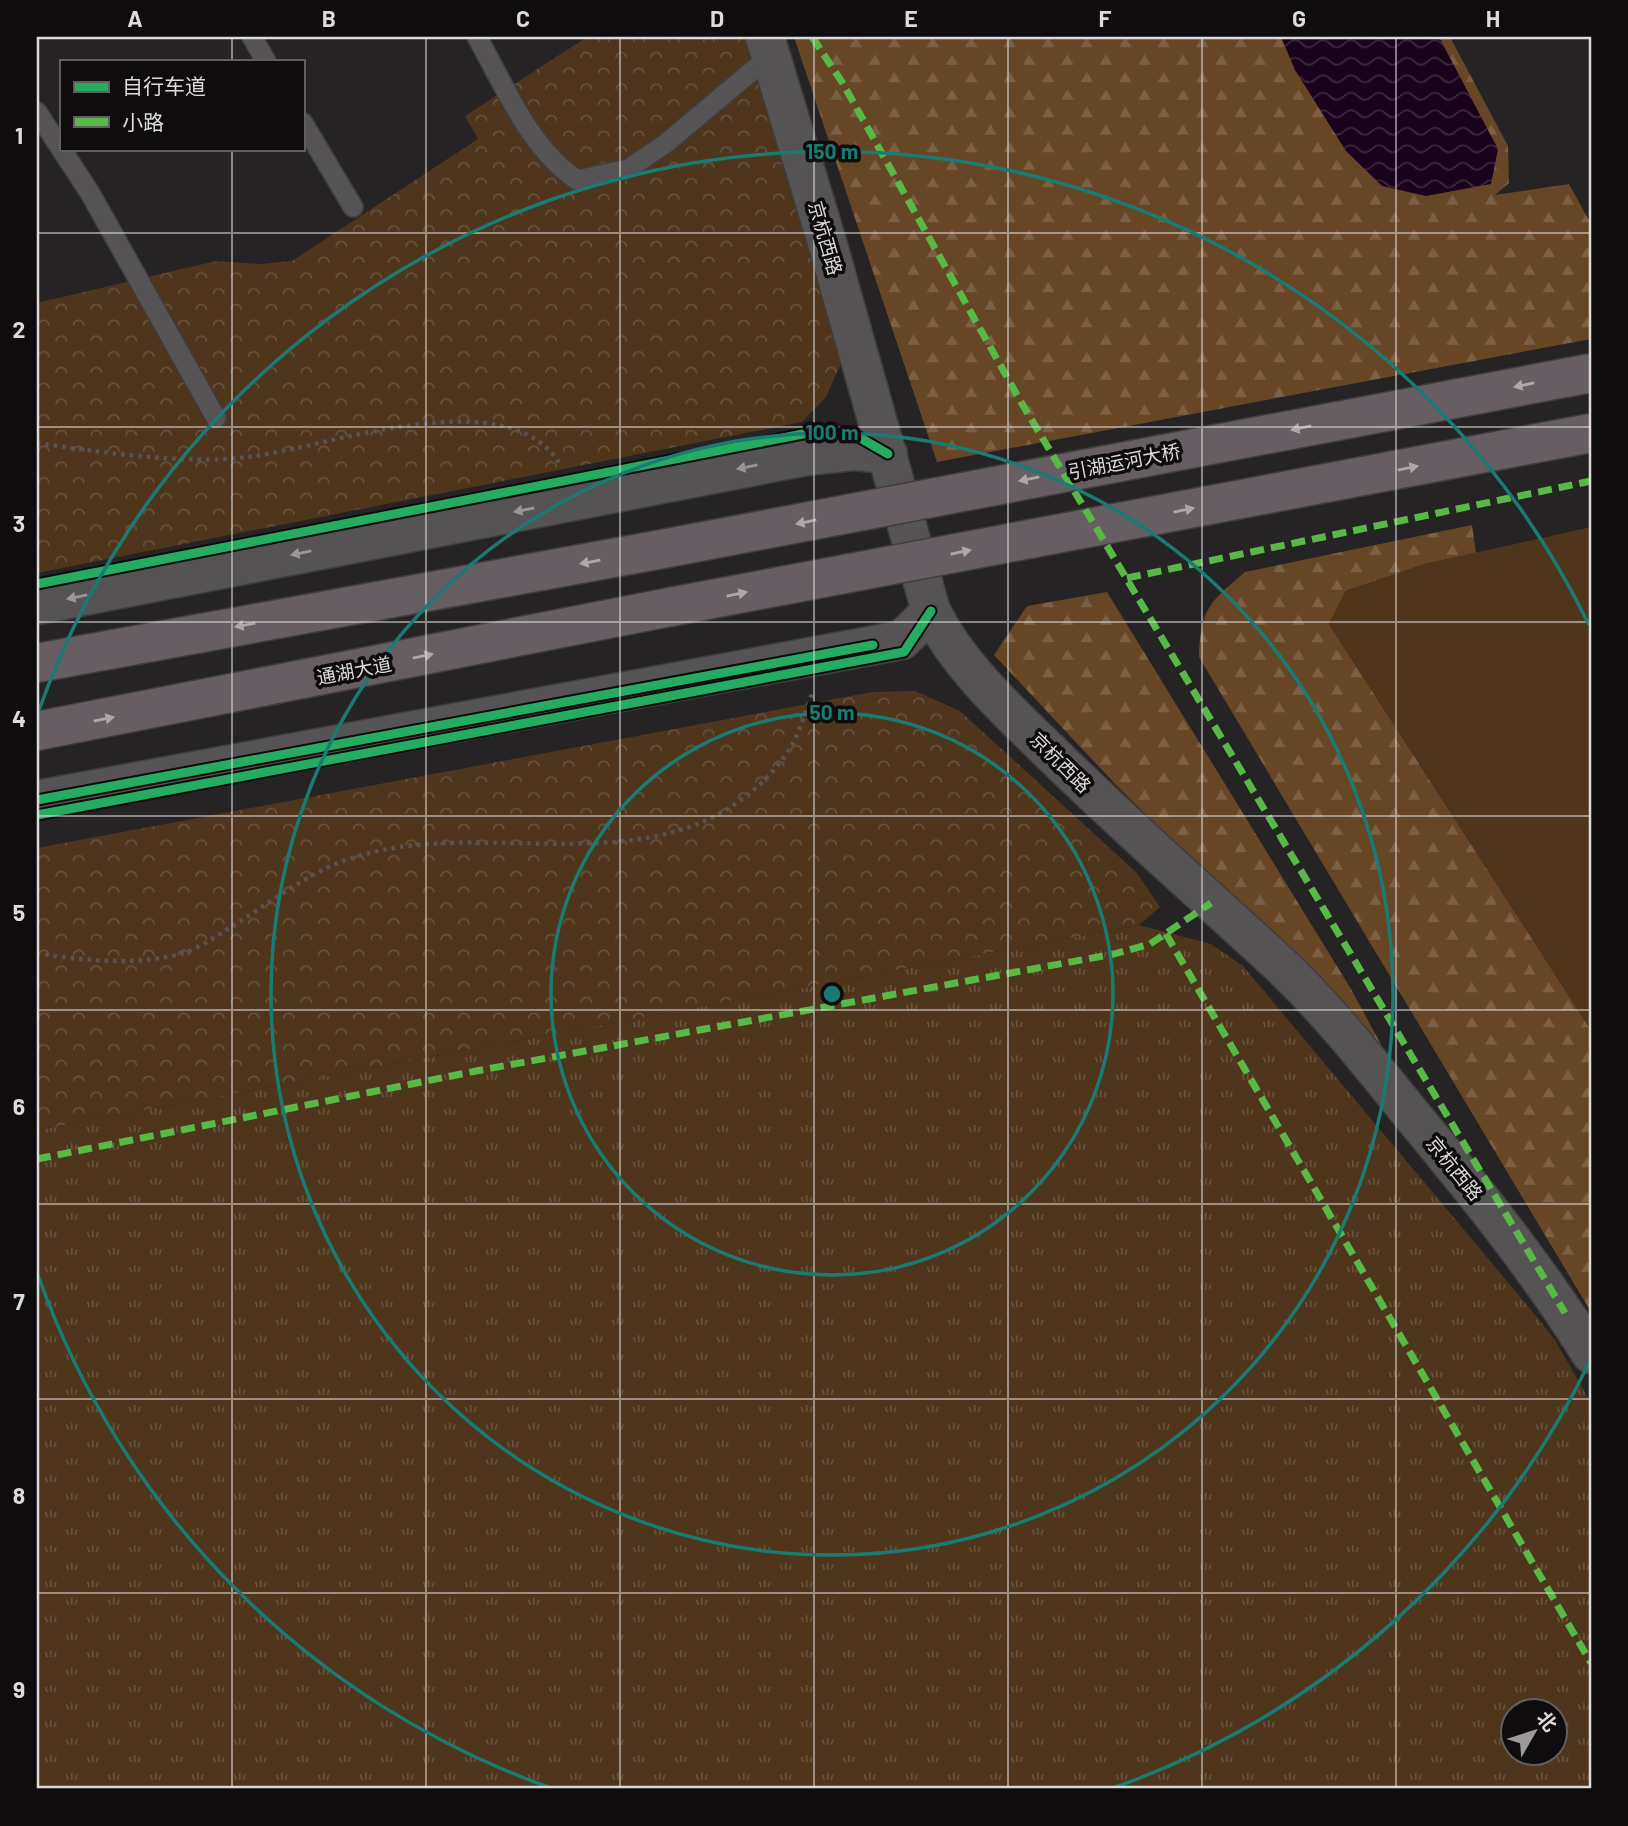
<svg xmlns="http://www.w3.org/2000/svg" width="1628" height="1826" viewBox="0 0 1628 1826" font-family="Barlow,'Noto Sans SC',sans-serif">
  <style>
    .grass { fill: url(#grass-tufts); fill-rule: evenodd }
    .forest { fill: url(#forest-firs) }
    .park { fill: url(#park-crowns) }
    .garden { fill: #4e351c }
    .water { fill: url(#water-waves) }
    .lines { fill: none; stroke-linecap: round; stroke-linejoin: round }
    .lane-casing { stroke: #3f3d3e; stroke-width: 22 }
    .street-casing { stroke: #3f3d3e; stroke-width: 41 }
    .secondary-casing { stroke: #3f3d3e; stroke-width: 41 }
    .primary-casing { stroke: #3f3d3e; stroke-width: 41 }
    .path { stroke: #555353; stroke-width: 4.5; stroke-dasharray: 3.5 5; stroke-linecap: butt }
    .lane { stroke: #555353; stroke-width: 19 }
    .street { stroke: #555353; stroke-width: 38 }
    .secondary { stroke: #555353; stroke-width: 38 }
    .primary { stroke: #665e62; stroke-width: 38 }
    .primary-bridge-casing { stroke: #3f3d3e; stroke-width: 41; stroke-linecap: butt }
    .primary-bridge { stroke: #665e62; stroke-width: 38 }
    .quiet { stroke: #58b947; stroke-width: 7; stroke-dasharray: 14 7; stroke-linecap: butt }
    .cycleway-casing { stroke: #0e0c0c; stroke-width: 13 }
    .cycleway { stroke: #26ab63; stroke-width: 9 }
    .oneway { fill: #ada8aa }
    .oneway2 { fill: #999696 }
    .grid { fill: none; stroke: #dddada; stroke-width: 2; stroke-opacity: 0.55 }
    .ring { fill: none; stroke: #197b73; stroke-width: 3.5 }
    .labels { text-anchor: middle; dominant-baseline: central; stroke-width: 7; stroke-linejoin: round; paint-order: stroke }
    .street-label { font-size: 19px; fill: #dddada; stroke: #0e0c0c }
    .centre { fill: #197b73; stroke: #0e0c0c; stroke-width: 3.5 }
    .ring-label { font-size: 21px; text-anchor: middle; font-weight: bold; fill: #197b73; stroke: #0e0c0c; stroke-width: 7; stroke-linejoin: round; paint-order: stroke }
    .neatline { fill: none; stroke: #dddada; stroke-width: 2.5 }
    .grid-label { font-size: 23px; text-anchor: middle; font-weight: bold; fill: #dddada }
  </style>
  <defs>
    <pattern id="grass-tufts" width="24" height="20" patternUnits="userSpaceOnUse" patternTransform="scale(1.75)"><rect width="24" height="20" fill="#4e351c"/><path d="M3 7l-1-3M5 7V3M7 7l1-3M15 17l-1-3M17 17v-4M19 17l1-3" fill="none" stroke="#67523c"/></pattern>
    <pattern id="forest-firs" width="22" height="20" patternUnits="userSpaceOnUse" patternTransform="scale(1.75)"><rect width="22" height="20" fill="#664625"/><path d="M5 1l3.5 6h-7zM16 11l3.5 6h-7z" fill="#7b6044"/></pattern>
    <pattern id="park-crowns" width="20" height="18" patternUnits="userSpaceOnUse" patternTransform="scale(1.75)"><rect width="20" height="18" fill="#4e351c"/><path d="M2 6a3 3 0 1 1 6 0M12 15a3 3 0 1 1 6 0" fill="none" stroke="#67523c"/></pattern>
    <pattern id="water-waves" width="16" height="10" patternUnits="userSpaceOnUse" patternTransform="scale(1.75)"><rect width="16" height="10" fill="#19031c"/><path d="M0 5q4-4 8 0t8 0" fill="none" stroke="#3a273c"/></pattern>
  </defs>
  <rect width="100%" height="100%" fill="#252323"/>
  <!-- grass -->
  <path class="grass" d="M1139,925l72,19 32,22 289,345 23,29 36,63v386h-1554v-659zM1512,1710h42v42h-42z"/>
  <!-- forest -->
  <path class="forest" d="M794,37h656l58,109 1,37 -14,12 74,-11 22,40v115l-654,123z
    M1472,525l4,28 -51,11 -79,27 -17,33 262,406v282l-392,-655c2,-49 10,-54 46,-85z
    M1107,592l244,397 33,61 -267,-264 -123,-131 33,-49z"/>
  <!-- park -->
  <path class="park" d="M587,37h161l95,322 -17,38 -24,25 -765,151v-270l179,-42 45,3 31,-3 186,-122 -13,-23z
    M915,691l45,20 177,162 23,34 -21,18 -1102,205v-282l835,-156z"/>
  <!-- garden -->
  <path class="garden" d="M1591,527v503l-262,-406 17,-33 79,-27z"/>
  <!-- water -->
  <path class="water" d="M1281,37h158l59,112 -7,35 -65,12 -44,-10 -36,-35 -51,-81z"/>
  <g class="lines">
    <defs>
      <path id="lane" d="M252,37l14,24
        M477,37c28,49 52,111 100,143l51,-11 37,-25 105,-88
        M37,112l53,81 126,225
        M303,123l50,84"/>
      <path id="street" d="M37,605l770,-149 46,-5 35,3
        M37,800l865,-160 29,-29"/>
      <path id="secondary" d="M765,37l62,205 104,369c27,54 72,95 115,137 74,73 152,141 228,211 51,47 94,102 137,155 64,77 127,155 180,240"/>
      <path id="primary" d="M37,663l620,-113
        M37,731l633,-124"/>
    </defs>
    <!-- lane casing -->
    <use href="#lane" class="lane-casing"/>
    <!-- street casing -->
    <use href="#street" class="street-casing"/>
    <!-- secondary casing -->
    <use href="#secondary" class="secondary-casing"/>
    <!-- primary casing -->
    <use href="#primary" class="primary-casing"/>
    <!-- path -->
    <path class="path" d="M37,443c63,9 149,22 211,14 79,-9 258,-79 312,7
      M37,953c47,8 101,13 147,0 16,-5 32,-17 47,-26 39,-24 80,-57 124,-70 112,-35 245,11 352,-37 33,-15 69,-45 86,-77 8,-15 13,-33 19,-49"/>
    <!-- lane -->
    <use href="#lane" class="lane"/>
    <!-- street -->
    <use href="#street" class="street"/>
    <!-- secondary -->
    <use href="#secondary" class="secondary"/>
    <!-- primary -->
    <use href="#primary" class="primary"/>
    <defs>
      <path id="primary-bridge" d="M657,550l934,-177
        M670,607l921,-174"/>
    </defs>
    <!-- primary-bridge casing -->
    <use href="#primary-bridge" class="primary-bridge-casing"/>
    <!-- primary-bridge -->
    <use href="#primary-bridge" class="primary-bridge"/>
    <!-- quiet -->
    <path class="quiet" d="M812,37l30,45 179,320 544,911
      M1127,578l464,-97
      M1166,934l425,729
      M37,1159l439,-88 638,-117 36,-10 61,-41"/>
    <defs>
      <path id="cycleway" d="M37,584l771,-151 42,-1 38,22
        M37,800l836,-155
        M37,815l867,-163 27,-41"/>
    </defs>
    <!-- cycleway casing -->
    <use href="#cycleway" class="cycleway-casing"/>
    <!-- cycleway -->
    <use href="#cycleway" class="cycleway"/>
  </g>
  <!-- one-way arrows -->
  <defs><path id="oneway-solid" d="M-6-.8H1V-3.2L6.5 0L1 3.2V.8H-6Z" transform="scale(1.75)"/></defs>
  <g class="oneway">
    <use href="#oneway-solid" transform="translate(1524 385) rotate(169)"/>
    <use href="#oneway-solid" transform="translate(1301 428) rotate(169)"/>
    <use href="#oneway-solid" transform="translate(1408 468) rotate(-11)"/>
    <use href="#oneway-solid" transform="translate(1029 479) rotate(169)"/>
    <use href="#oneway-solid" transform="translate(1184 510) rotate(-11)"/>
    <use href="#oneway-solid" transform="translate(806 522) rotate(169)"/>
    <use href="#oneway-solid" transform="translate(961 552) rotate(-11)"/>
    <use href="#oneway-solid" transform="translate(590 562) rotate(170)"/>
    <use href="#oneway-solid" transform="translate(737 594) rotate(-11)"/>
    <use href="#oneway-solid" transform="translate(245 625) rotate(170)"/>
    <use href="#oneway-solid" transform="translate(423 656) rotate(-11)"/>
    <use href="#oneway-solid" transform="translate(104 719) rotate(-11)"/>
  </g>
  <g class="oneway2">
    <use href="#oneway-solid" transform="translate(747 467) rotate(169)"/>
    <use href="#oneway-solid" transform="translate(524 510) rotate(169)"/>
    <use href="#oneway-solid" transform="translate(301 553) rotate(169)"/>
    <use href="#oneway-solid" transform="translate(77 597) rotate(169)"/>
  </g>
  <!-- grid -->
  <path class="grid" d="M232,37v24M426,37v1752M620,37v1752M814,37v1752M1008,37v1752M1202,37v1752M1396,37v1752M232,149v1640M37,233h1554M37,427h1554M37,622h1554M37,816h1554M37,1010h1554M37,1204h1554M37,1399h1554M37,1593h1554"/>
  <!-- distance rings -->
  <g class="ring">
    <circle cx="832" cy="994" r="281"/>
    <circle cx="832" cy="994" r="561"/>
    <path d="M1589 1363A842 842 0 0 1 1113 1788M551 1788A842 842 0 0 1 38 1275M38 713A842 842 0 0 1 1589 625"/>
  </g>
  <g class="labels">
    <!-- street labels -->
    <g class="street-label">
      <text transform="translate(826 238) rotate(74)">京杭西路</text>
      <text transform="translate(1124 461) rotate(-11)">引湖运河大桥</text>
      <text transform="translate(354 670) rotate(-11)">通湖大道</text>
      <text transform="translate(1061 762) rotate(45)">京杭西路</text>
      <text transform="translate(1455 1168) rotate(51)">京杭西路</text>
    </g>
  </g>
  <circle cx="832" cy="994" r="10" class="centre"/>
  <g class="ring-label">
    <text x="832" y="159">150 m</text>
    <text x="832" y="440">100 m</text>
    <text x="832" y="720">50 m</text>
  </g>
  <!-- border -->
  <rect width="1628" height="1826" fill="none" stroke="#0e0c0c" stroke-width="77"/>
  <!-- legend -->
  <rect x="60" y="60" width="245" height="91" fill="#0e0c0c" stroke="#615e5e" stroke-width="2"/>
  <rect x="74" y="82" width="35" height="10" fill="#26ab63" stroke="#615e5e" stroke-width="2"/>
  <text x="122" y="94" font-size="21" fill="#dddada">自行车道</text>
  <rect x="74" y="117" width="35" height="10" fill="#58b947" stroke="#615e5e" stroke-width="2"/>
  <text x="122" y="130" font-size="21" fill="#dddada">小路</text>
  <!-- north arrow -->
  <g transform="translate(1534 1732) rotate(51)"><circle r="33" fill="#0e0c0c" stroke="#615e5e" stroke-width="2"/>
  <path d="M0-5L12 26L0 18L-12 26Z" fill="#9d9a9a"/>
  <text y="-10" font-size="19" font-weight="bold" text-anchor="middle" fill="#dddada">北</text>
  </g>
  <rect x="38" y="38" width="1552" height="1749" class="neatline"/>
  <g class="grid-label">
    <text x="135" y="27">A</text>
    <text x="329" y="27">B</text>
    <text x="523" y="27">C</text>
    <text x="717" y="27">D</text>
    <text x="911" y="27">E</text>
    <text x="1105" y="27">F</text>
    <text x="1299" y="27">G</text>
    <text x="1493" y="27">H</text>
    <text x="19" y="144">1</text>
    <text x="19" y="338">2</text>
    <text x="19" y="532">3</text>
    <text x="19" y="727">4</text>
    <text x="19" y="921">5</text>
    <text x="19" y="1115">6</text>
    <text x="19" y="1310">7</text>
    <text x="19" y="1504">8</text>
    <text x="19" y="1698">9</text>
  </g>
</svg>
